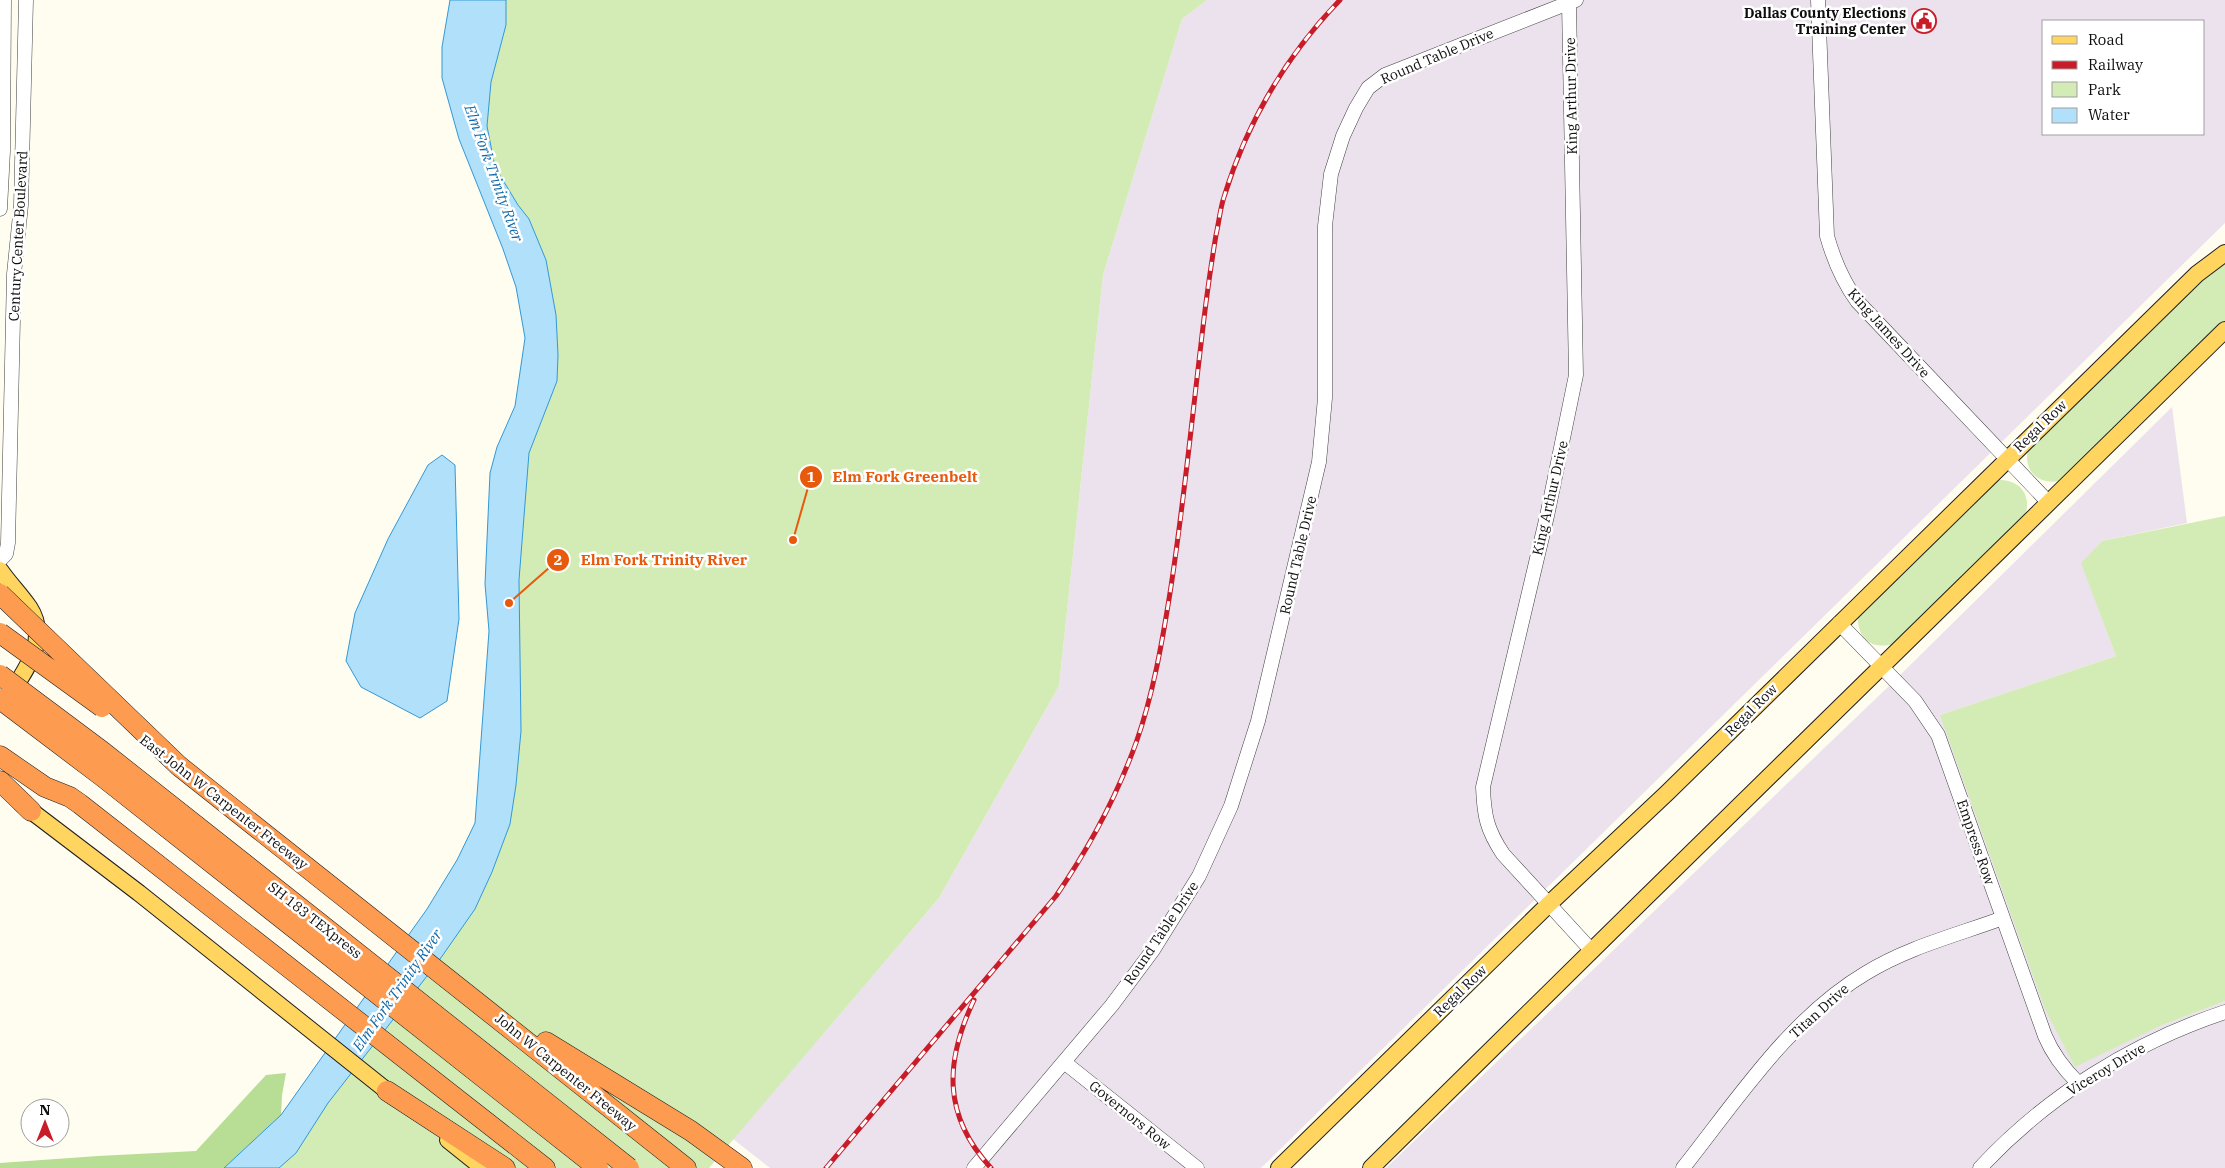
<svg xmlns="http://www.w3.org/2000/svg" width="2225" height="1168" viewBox="0 0 2225 1168" font-family="'IBM Plex Serif',serif">
  <style>
    .industrial { fill: #ece2ed; fill-rule: evenodd }
    .green { fill: #d3ecb6 }
    .forest { fill: #b7de94 }
    .water { fill: #b1e0fa; stroke: #3398d6 }
    .lines { fill: none; stroke-linecap: round; stroke-linejoin: round }
    .minor-casing { stroke: #414141; stroke-width: 15 }
    .major-casing { stroke: #1f1f1f; stroke-width: 18 }
    .highway-casing { stroke: #1f1f1f; stroke-width: 21 }
    .minor { stroke: #fff; stroke-width: 14 }
    .major { stroke: #ffd560; stroke-width: 16 }
    .highway { stroke: #fd9b50; stroke-width: 20 }
    .rail-casing { stroke: #c81d28; stroke-width: 5 }
    .rail { stroke: #fff; stroke-width: 3; stroke-dasharray: 9; stroke-linecap: butt }
    .highway-bridge-casing { stroke: #1f1f1f; stroke-width: 21; stroke-linecap: butt }
    .highway-bridge { stroke: #fd9b50; stroke-width: 20 }
    .labels { text-anchor: middle; dominant-baseline: central; stroke-width: 5; stroke-linejoin: round; paint-order: stroke }
    .poi-label { font-size: 14px; font-weight: bold; fill: #0e0e0e; stroke: #fff; text-anchor: end }
    .street-label { font-size: 14px; fill: #0e0e0e; stroke: #fff }
    .water-label { font-size: 15px; font-style: italic; fill: #0f69a9; stroke: #fff }
    .leader { fill: none; stroke: #e8590c; stroke-width: 2 }
    .callout-dot { fill: #e8590c; stroke: #fff; stroke-width: 2 }
    .mark-label { font-size: 15px; text-anchor: middle; font-weight: bold; fill: #fff }
    .callout-label { font-size: 15px; text-anchor: middle; font-weight: bold; fill: #e8590c; stroke: #fff; stroke-width: 5; stroke-linejoin: round; paint-order: stroke }
  </style>
  <rect width="100%" height="100%" fill="#fffcf0"/>
  <!-- industrial -->
  <path class="industrial" d="M1207,0h1018v223l-964,945h-491l-37,-29 206,-241 120,-212 44,-411 79,-256zM2044,21h160v113h-160z
    M2172,407l15,116 -85,18 -20,22 34,93 -176,59 220,311 65,-25v167h-839l503,-482z"/>
  <!-- green -->
  <path class="green" d="M502,0h705l-25,19 -79,256 -44,411 -120,212 -230,270h-448l77,-95 166,-291 12,-306 28,-108 -77,-263z
    M2225,262v59l-162,159c-24,7 -42,-10 -34,-34l155,-152z
    M1999,480c22,0 33,16 26,36l-131,128c-21,6 -37,-5 -36,-27l134,-135z
    M2225,516v485l-65,25 -85,41 -30,-58 -105,-294 176,-59 -35,-93 21,-22z"/>
  <!-- forest -->
  <path class="forest" d="M286,1073l-4,22 -1,20 -57,53h-224v-5l98,-7 98,-5 70,-76z"/>
  <!-- water -->
  <path class="water" d="M450,0h56v25l-15,57 -4,44 8,41 23,38 11,14 17,41 10,55 2,40 -1,26 -28,72 -10,127 2,151 -5,54 -6,39 -18,48 -17,37 -37,53 -110,141 -32,50 -17,15h-55l57,-53 146,-206 30,-49 18,-37 14,-192 -4,-47 5,-111 7,-26 18,-41 10,-68 -9,-51 -13,-38 -44,-110 -17,-61v-31z
    M442,455l13,10 4,154 -12,82 -27,17 -59,-31 -15,-26 9,-48 33,-74 40,-74z"/>
  <g class="lines">
    <defs>
      <path id="minor" d="M1818,0l9,236c7,25 15,44 30,65l192,202
        M1569,3l7,372 -29,141 -64,271c1,29 4,43 20,67l88,96
        M0,209l3,-58 1,-151
        M0,560l6,-6 2,-11 6,-269 7,-69 5,-205
        M1839,623l76,78 23,34 107,301c8,19 19,33 33,47
        M1064,1062l133,106
        M974,1168l138,-163 41,-55 46,-74 32,-70 27,-85 61,-259 6,-64v-172l6,-52 12,-38 13,-28 12,-20 17,-13 191,-75
        M1683,1168c54,-68 107,-150 183,-195 42,-26 91,-38 137,-55
        M1980,1168c67,-72 152,-125 245,-156"/>
      <path id="major" d="M0,570c9,13 20,24 29,37 21,32 -3,62 -20,89
        M22,804l117,89 257,205
        M448,1140l35,28
        M1279,1168l270,-264 118,-111 530,-519 28,-21
        M1371,1168c283,-281 570,-557 854,-838"/>
      <path id="highway" d="M0,756l45,31 25,10 10,7 465,364
        M179,766l507,402
        M0,781l31,30
        M546,1042l145,89 51,37
        M387,1091l118,77"/>
    </defs>
    <!-- minor casing -->
    <use href="#minor" class="minor-casing"/>
    <!-- major casing -->
    <use href="#major" class="major-casing"/>
    <!-- highway casing -->
    <use href="#highway" class="highway-casing"/>
    <!-- minor -->
    <use href="#minor" class="minor"/>
    <!-- major -->
    <use href="#major" class="major"/>
    <!-- highway -->
    <use href="#highway" class="highway"/>
    <defs>
      <path id="rail" d="M974,1000c-29,61 -32,115 17,168
        M826,1168l230,-272c33,-48 60,-98 80,-153 17,-48 26,-100 34,-150 13,-83 21,-166 31,-249 4,-36 9,-73 15,-109 3,-13 4,-26 8,-38 23,-75 62,-141 116,-197"/>
    </defs>
    <!-- rail casing -->
    <use href="#rail" class="rail-casing"/>
    <!-- rail -->
    <use href="#rail" class="rail"/>
    <defs>
      <path id="highway-bridge" d="M0,594l179,172
        M0,633l102,74
        M0,675l103,77 526,416
        M0,699l103,78 495,391"/>
    </defs>
    <!-- highway-bridge casing -->
    <use href="#highway-bridge" class="highway-bridge-casing"/>
    <!-- highway-bridge -->
    <use href="#highway-bridge" class="highway-bridge"/>
  </g>
  <!-- icons -->
  <defs>
    <symbol id="civic-ring" viewBox="-11 -11 22 22"><circle r="9.5" fill="#fff" stroke="#c81d28" stroke-width="1.5"/><path d="M-.6-6.5H3V-4.5H.6V-3L4-1V1h2V6H-6V1h2V-1L-.6-3ZM-1.2 2.5V6h2.4V2.5Z" fill="#c81d28"/></symbol>
  </defs>
  <g fill-rule="evenodd">
    <use href="#civic-ring" x="1910" y="7" width="28" height="28"/>
  </g>
  <g class="labels">
    <!-- poi labels -->
    <g class="poi-label">
      <text x="1906" y="13">Dallas County Elections<tspan x="1906" dy="16">Training Center</tspan></text>
    </g>
    <!-- street labels -->
    <g class="street-label">
      <text transform="translate(1437 56) rotate(-23)">Round Table Drive</text>
      <text transform="translate(1571 96) rotate(-91)">King Arthur Drive</text>
      <text transform="translate(18 236) rotate(-87)">Century Center Boulevard</text>
      <text transform="translate(1889 333) rotate(48)">King James Drive</text>
      <text transform="translate(2040 426) rotate(-44)">Regal Row</text>
      <text transform="translate(1550 498) rotate(-77)">King Arthur Drive</text>
      <text transform="translate(1298 555) rotate(-77)">Round Table Drive</text>
      <text transform="translate(1751 710) rotate(-45)">Regal Row</text>
      <text transform="translate(224 802) rotate(38)">East John W Carpenter Freeway</text>
      <text transform="translate(1976 842) rotate(71)">Empress Row</text>
      <text transform="translate(315 920) rotate(38)">SH 183 TEXpress</text>
      <text transform="translate(1161 933) rotate(-56)">Round Table Drive</text>
      <text transform="translate(1460 991) rotate(-44)">Regal Row</text>
      <text transform="translate(1819 1011) rotate(-42)">Titan Drive</text>
      <text transform="translate(2106 1069) rotate(-31)">Viceroy Drive</text>
      <text transform="translate(566 1072) rotate(39)">John W Carpenter Freeway</text>
      <text transform="translate(1130 1115) rotate(39)">Governors Row</text>
    </g>
    <!-- water labels -->
    <g class="water-label">
      <text transform="translate(494 173) rotate(70)">Elm Fork Trinity River</text>
      <text transform="translate(397 990) rotate(-55)">Elm Fork Trinity River</text>
    </g>
  </g>
  <!-- callouts -->
  <path class="leader" d="M793 540L811 477M509 603L558 560"/>
  <g class="callout-dot">
    <circle cx="793" cy="540" r="5"/>
    <circle cx="509" cy="603" r="5"/>
    <circle cx="811" cy="477" r="12"/>
    <circle cx="558" cy="560" r="12"/>
  </g>
  <g class="mark-label">
    <text x="811" y="482">1</text>
    <text x="558" y="565">2</text>
  </g>
  <g class="callout-label">
    <text x="905" y="482">Elm Fork Greenbelt</text>
    <text x="664" y="565">Elm Fork Trinity River</text>
  </g>
  <!-- legend -->
  <rect x="2042" y="20" width="162" height="115" fill="#ffffff" stroke="#9f9f9f"/>
  <rect x="2052" y="36" width="25" height="8" fill="#ffd560" stroke="#9f9f9f"/>
  <text x="2088" y="45" font-size="15" fill="#0e0e0e">Road</text>
  <rect x="2052" y="61" width="25" height="8" fill="#c81d28" stroke="#9f9f9f"/>
  <text x="2088" y="70" font-size="15" fill="#0e0e0e">Railway</text>
  <rect x="2052" y="82" width="25" height="15" fill="#d3ecb6" stroke="#9f9f9f"/>
  <text x="2088" y="95" font-size="15" fill="#0e0e0e">Park</text>
  <rect x="2052" y="108" width="25" height="15" fill="#b1e0fa" stroke="#9f9f9f"/>
  <text x="2088" y="120" font-size="15" fill="#0e0e0e">Water</text>
  <!-- north arrow -->
  <g transform="translate(45 1123)"><circle r="24" fill="#ffffff" stroke="#9f9f9f"/>
  <path d="M0-4L9 19L0 12L-9 19Z" fill="#c81d28"/>
  <text y="-8" font-size="14" font-weight="bold" text-anchor="middle" fill="#0e0e0e">N</text>
  </g>
</svg>
